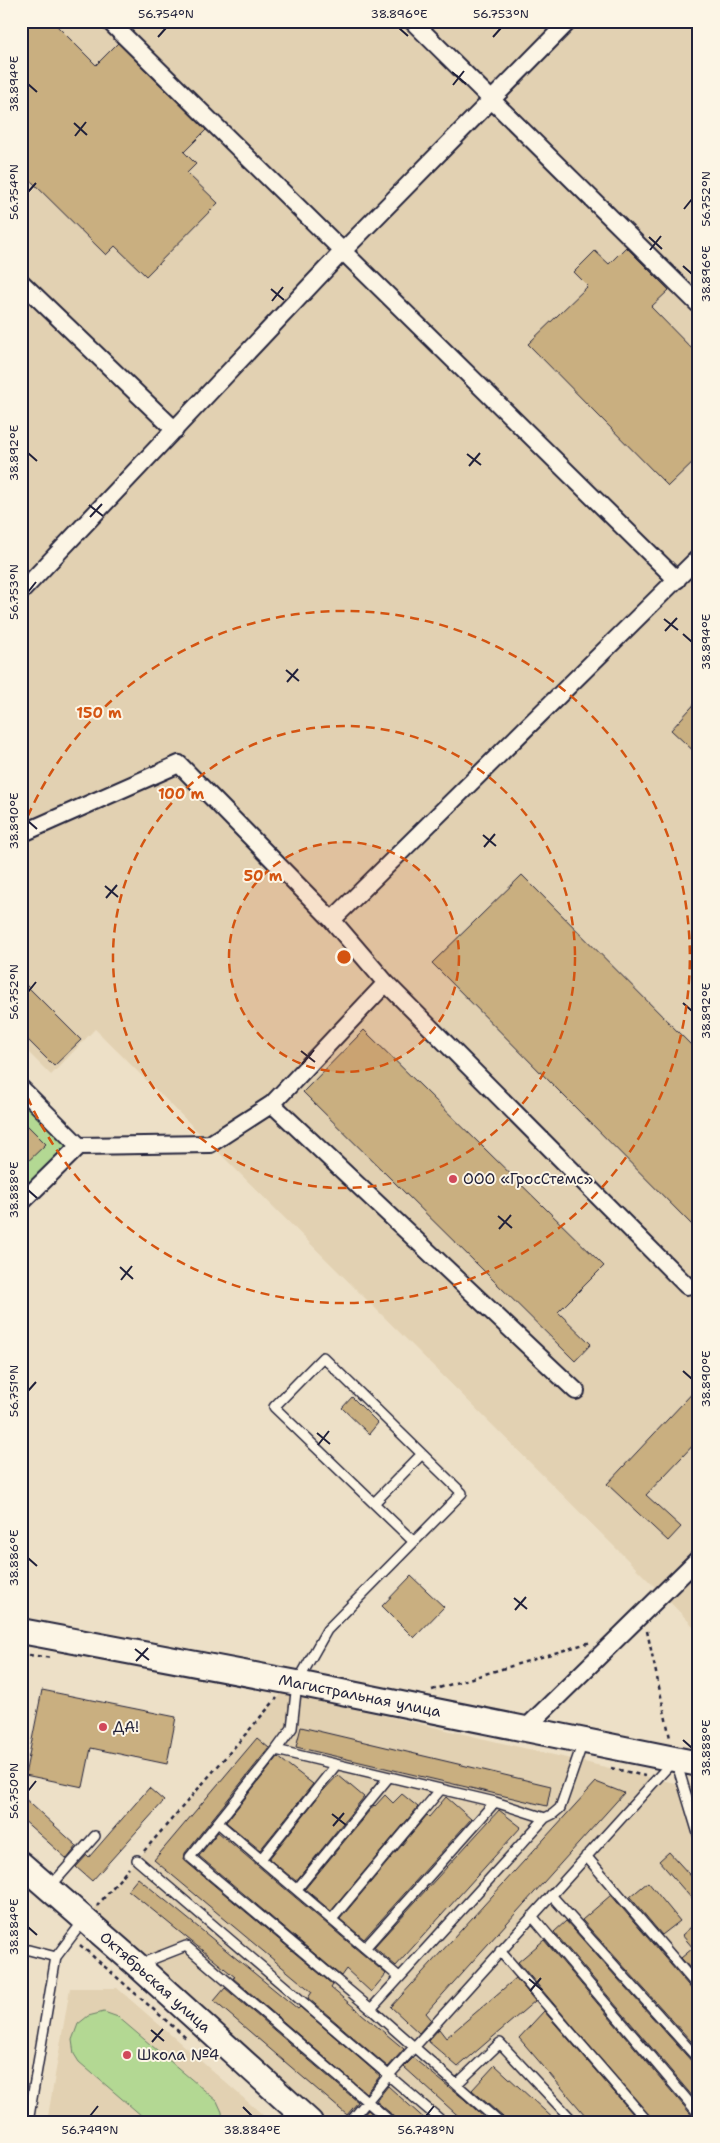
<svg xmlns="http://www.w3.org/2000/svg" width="720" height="2143" viewBox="0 0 720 2143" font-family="'Shantell Sans',sans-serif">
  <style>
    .built { fill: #e2d1b2 }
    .green { fill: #b3d893; stroke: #6a7d67 }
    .building { fill: #c9af80; stroke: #22223b }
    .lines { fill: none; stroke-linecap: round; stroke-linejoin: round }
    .lane-casing { stroke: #22223b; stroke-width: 12 }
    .street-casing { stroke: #22223b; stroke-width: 20 }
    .secondary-casing { stroke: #22223b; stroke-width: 28 }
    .path { stroke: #22223b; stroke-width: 2.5; stroke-dasharray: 4 4; stroke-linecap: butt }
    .lane { stroke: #fcf5e5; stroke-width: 9 }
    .street { stroke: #fcf5e5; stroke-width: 16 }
    .secondary { stroke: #fcf5e5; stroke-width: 24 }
    .ticks { fill: none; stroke: #22223b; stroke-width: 2 }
    .ring { fill: none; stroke: #d45411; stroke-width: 2.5; stroke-dasharray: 9 6 }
    .poi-dot { fill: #d1495b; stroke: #fcf5e5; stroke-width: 2 }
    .labels { text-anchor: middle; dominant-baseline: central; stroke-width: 4; stroke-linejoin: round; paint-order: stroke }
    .poi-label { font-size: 15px; fill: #22223b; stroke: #fcf5e5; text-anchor: start }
    .street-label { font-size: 15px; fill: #22223b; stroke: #fcf5e5 }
    .centre { fill: #d45411; stroke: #fcf5e5; stroke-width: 2.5 }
    .ring-label { font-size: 15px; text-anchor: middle; font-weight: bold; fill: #d45411; stroke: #fcf5e5; stroke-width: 4; stroke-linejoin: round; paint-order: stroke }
    .neatline { fill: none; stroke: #22223b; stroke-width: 2 }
    .ticks-label { font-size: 12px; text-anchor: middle; fill: #22223b }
  </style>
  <rect width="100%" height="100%" fill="#ede0c7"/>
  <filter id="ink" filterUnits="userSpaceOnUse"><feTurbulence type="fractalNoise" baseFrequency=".02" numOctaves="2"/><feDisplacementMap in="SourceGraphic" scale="10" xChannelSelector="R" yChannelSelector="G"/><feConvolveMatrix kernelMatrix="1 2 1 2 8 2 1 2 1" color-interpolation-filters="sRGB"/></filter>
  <g filter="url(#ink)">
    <!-- built -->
    <path class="built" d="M21,21h678v1536l-37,37 -567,-565 -44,46 -30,-30z
      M699,1560v72l-36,-37z
      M283,1692l400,93 16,2v335h-388l-226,-202z
      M70,1988h47l154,134h-224z"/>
    <!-- green -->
    <path class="green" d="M21,1088l58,58 -58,56z
      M104,2012l14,5 99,84 5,11 1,10h-74l-70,-60 -5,-8 -2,-14 6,-16 10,-8z"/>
    <!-- building -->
    <path class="building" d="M21,21h31l44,44 22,-22 88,87 -22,22 12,12 -9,9 31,30 -72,73 -31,-30 -9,9 -85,-84z
      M626,247l43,43 -18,17 48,49v100l-31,30 -140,-142 60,-58 -14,-14 21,-21 14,13z
      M699,699v57l-28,-26z
      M522,875l177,178v179l-267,-269z
      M21,980l60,60 -27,26 -33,-33z
      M364,1030l240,236 -46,46 33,32 -16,17 -272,-269z
      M21,1119l25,25 -25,24z
      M699,1386v53l-53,56 35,32 -13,14 -61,-57z
      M352,1397l26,26 -9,11 -27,-26z
      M411,1576l33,31 -30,31 -32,-32z
      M42,1690l134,27 -9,47 -76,-16 -8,39 -58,-12z
      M301,1727l250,59 -4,20 -251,-59z
      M257,1738l12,10 -84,105 -1,7 149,125 -2,3 73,61 -16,18 -80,-69 4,-6 -158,-132z
      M278,1757l35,27 -53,66 -34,-28z
      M338,1775l26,22 -68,84 -27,-22 53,-67z
      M596,1782l28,11 -198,220 5,6 -12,14 -28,-26z
      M149,1788l15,13 -72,80 -16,-14 11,-12 2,2z
      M402,1794l16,13 -87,104 -26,-22 69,-84 1,1 10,-11 8,8z
      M21,1795l56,51 -10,13 -46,-41z
      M446,1797l25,22 -107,120 -24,-20 87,-104 2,2z
      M499,1810l22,17 -125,139 -22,-19z
      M218,1832l168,142 -15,18 -25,-23 -5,7 -142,-120z
      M669,1852l30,33v22l-40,-46z
      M138,1878l160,131 2,-2 80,69 -14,17 -133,-115 2,-1 -107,-87z
      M648,1882l32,39 -18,14 -32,-38z
      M611,1895l83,97 5,2v56l-117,-130z
      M699,1920v58l-18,-20 12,-10 -11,-13z
      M566,1921l128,143 5,2v38l-145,-172z
      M544,1940l150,178 5,2v2h-45l-129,-152 -7,-8z
      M516,1978l19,23 -77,66 -30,-26 11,-12 7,9z
      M225,1988l133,114 -11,13 -133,-114z
      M544,2011l96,111h-49l-72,-84z
      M413,2058l51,41 25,23h-24l-61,-55z
      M495,2065l62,57h-52l-2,-5 -31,-27z
      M388,2086l40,36h-31l-2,-5 -19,-16z
      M368,2110l13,12h-23z"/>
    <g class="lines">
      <defs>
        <path id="lane" d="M374,1503l48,-49 40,39 -135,137 -30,53 -5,45 -16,22 -86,107 181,152 128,113
          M414,1542l-140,-135 49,-50 99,97
          M276,1750l219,52 50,16 8,-4 7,-6 23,-66
          M676,1761l23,76
          M218,1823l181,154
          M586,1856l113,132
          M261,1859l75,-94
          M137,1860l306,262
          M49,1888l46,-52
          M297,1889l92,-112
          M551,1895l148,165
          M532,1916l167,198
          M332,1919l109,-130
          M21,1948l35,9
          M365,1948l130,-146
          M500,1951l148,171
          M140,1964l46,-18 205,176
          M371,2009l174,-191
          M457,2084l43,-41 74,79
          M28,2122l28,-165 28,-37
          M350,2122l39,-47 284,-314"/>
        <path id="street" d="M109,21l568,559
          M412,21l287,284
          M21,282l154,148
          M21,592l321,-340 227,-231
          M21,834l158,-70 153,156
          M21,1088l58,58 -58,57
          M272,1104l304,287
          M79,1146l131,-2 62,-40 114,-121
          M687,1286l-301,-303 -54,-63 367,-363
          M526,1728l173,-170"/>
        <g id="secondary">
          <path id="s1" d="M21,1631l276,52 402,81"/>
          <path id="s2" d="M21,1864l116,101 173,157"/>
        </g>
      </defs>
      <!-- lane casing -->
      <use href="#lane" class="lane-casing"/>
      <!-- street casing -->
      <use href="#street" class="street-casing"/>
      <!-- secondary casing -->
      <use href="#secondary" class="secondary-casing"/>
      <!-- path -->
      <path class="path" d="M647,1631l23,107
        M21,1654l31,4
        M432,1690l159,-48
        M611,1768l34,8
        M144,1851l133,-153
        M97,1906l32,-38
        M80,1945l106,93"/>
      <!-- lane -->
      <use href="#lane" class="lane"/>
      <!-- street -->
      <use href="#street" class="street"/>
      <!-- secondary -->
      <use href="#secondary" class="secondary"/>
    </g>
  </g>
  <!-- ticks -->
  <path class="ticks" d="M399,28l9,8M158,37l8,-9M493,37l8,-9M452,72l14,12M28,84l9,8M453,85l11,-14M74,123l13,12M75,136l11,-14M28,192l8,-9M684,209l8,-10M649,237l13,12M650,250l11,-14M683,266l9,8M271,289l13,11M272,301l11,-14M28,453l9,8M467,454l14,11M469,466l11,-13M89,505l14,11M90,517l12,-13M28,592l8,-10M664,619l14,11M665,631l12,-13M683,634l9,8M286,670l13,11M287,682l11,-13M28,821l9,8M483,835l13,11M484,847l11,-13M105,886l13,11M106,898l11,-13M28,992l8,-10M683,1003l9,8M301,1051l14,11M302,1064l12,-14M28,1190l9,8M498,1216l14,12M499,1229l12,-14M120,1267l13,12M121,1280l11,-14M683,1371l9,8M28,1391l8,-9M317,1433l13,11M318,1445l11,-14M28,1558l9,8M514,1598l13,11M515,1610l11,-13M135,1649l14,11M136,1661l12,-13M683,1740l9,8M28,1791l8,-10M332,1814l14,11M333,1826l11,-13M28,1927l9,8M529,1979l13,11M530,1991l11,-13M151,2030l13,11M152,2042l11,-13M243,2107l9,9M90,2116l8,-10M426,2116l8,-10"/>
  <!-- distance rings -->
  <circle cx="344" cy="957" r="115" fill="#d45411" fill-opacity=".12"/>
  <g class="ring">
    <circle cx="344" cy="957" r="115"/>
    <circle cx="344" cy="957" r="231"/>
    <path d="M22 830A346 346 0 1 1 22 1084"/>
  </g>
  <!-- markers -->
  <g class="poi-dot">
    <circle cx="453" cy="1179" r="5"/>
    <circle cx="103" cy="1727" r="5"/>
    <circle cx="127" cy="2055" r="5"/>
  </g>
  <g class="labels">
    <!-- poi labels -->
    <g class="poi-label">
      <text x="463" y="1179">ООО «ГросСтемс»</text>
      <text x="113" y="1727">ДА!</text>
      <text x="137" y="2055">Школа №4</text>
    </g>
    <!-- street labels -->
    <g class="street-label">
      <text stroke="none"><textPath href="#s1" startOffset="345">Магистральная улица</textPath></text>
      <text stroke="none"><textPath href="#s2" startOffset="179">Октябрьская улица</textPath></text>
    </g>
  </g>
  <circle cx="344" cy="957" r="8" class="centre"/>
  <g class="ring-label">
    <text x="99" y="718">150 m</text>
    <text x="181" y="799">100 m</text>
    <text x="263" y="881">50 m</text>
  </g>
  <!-- margin -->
  <rect width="720" height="2143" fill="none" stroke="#fcf5e5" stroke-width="55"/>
  <rect x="28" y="28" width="664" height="2088" class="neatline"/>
  <g class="ticks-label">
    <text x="166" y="18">56.754°N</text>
    <text x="399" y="18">38.896°E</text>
    <text x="501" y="18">56.753°N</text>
    <text transform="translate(14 84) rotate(-90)" y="4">38.894°E</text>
    <text transform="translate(14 192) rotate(-90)" y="4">56.754°N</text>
    <text transform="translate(706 199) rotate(-90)" y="4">56.752°N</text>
    <text transform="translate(706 274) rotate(-90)" y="4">38.896°E</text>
    <text transform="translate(14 453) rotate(-90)" y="4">38.892°E</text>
    <text transform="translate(14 592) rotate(-90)" y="4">56.753°N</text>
    <text transform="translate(706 642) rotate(-90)" y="4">38.894°E</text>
    <text transform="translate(14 821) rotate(-90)" y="4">38.890°E</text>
    <text transform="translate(14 992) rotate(-90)" y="4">56.752°N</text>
    <text transform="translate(706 1011) rotate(-90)" y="4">38.892°E</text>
    <text transform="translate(14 1190) rotate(-90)" y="4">38.888°E</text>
    <text transform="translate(706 1379) rotate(-90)" y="4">38.890°E</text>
    <text transform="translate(14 1391) rotate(-90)" y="4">56.751°N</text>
    <text transform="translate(14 1558) rotate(-90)" y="4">38.886°E</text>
    <text transform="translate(706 1748) rotate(-90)" y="4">38.888°E</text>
    <text transform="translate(14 1791) rotate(-90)" y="4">56.750°N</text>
    <text transform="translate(14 1927) rotate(-90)" y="4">38.884°E</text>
    <text x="90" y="2134">56.749°N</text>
    <text x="252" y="2134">38.884°E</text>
    <text x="426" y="2134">56.748°N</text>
  </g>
</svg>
